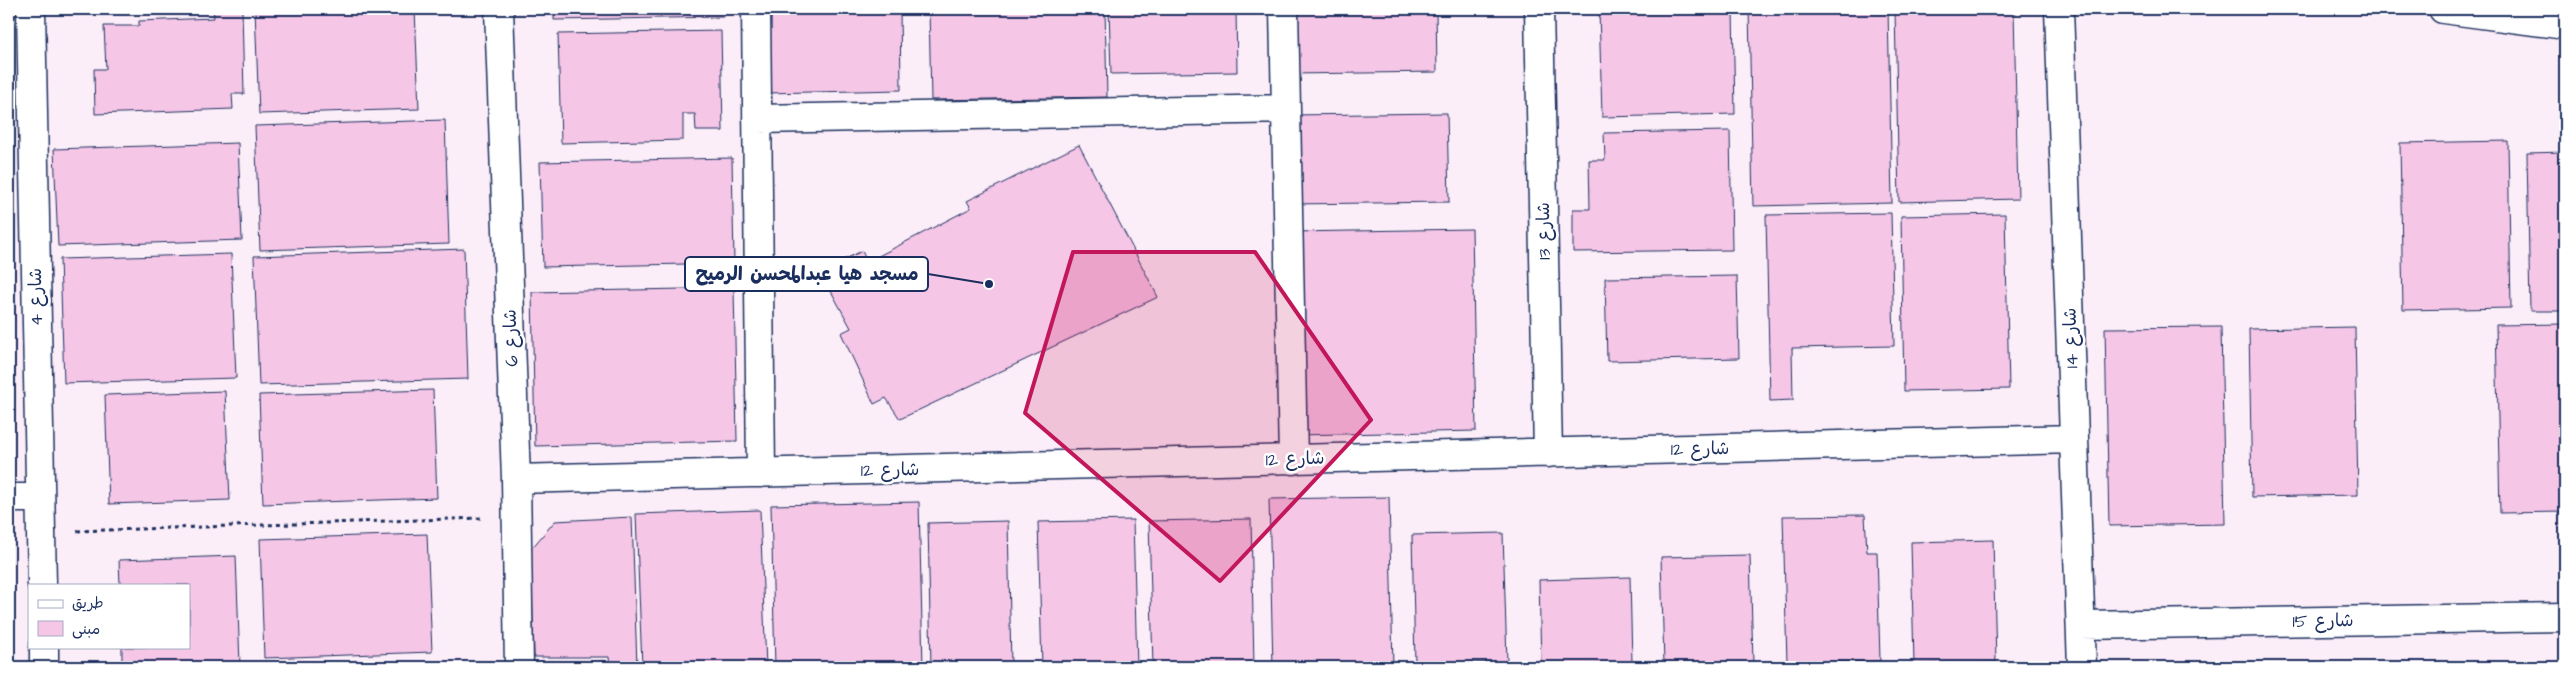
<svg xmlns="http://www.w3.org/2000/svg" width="2574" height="676" viewBox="0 0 2574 676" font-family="'Architects Daughter','Playpen Sans Arabic',sans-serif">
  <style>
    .building { fill: #f6c6e7; stroke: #1b2f5e }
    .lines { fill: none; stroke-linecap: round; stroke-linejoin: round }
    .minor-casing { stroke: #1b2f5e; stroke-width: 31 }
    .path { stroke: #1b2f5e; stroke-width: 3; stroke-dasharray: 4 4; stroke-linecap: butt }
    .minor { stroke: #fff; stroke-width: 28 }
    .marked { fill: #c2185b; fill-opacity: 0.2; stroke: #c2185b; stroke-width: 4; stroke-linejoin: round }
    .labels { text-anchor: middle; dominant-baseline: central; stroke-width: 5; stroke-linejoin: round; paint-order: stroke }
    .street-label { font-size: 18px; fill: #1b2f5e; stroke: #fff }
    .leader { fill: none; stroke: #1b2f5e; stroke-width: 2 }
    .callout-dot { fill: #1b2f5e; stroke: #fff; stroke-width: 2 }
    .callout { fill: #fff; stroke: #1b2f5e; stroke-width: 2 }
    .callout-label { font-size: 19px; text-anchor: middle; font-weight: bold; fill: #1b2f5e }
  </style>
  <rect width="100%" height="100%" fill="#fceef8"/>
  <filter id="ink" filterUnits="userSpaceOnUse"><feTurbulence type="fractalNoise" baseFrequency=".02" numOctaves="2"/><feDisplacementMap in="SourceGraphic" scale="10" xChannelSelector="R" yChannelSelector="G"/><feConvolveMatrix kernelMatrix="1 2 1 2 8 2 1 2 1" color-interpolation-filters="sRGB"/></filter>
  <g filter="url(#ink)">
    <!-- building -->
    <path class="building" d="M213,9h29l2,85h-12l1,15 -138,5 -1,-45h12l-2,-43h35v-5l75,-3z
      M255,9h160l4,100 -160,5z
      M554,9h169v8l-169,3z
      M764,9h136l1,81 -135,3z
      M929,9h176l2,88 -176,3z
      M1109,9h127l1,63 -126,2z
      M1290,9h146l1,63 -146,2z
      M1599,9h134l2,105 -133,3z
      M1749,9h139l4,194 -139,3z
      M1895,9h119l4,190 -119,3z
      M721,31l2,100h-27l-1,-17h-12v26l-122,3 -3,-109z
      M1447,113l2,89 -158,2 -1,-89z
      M445,120l4,124 -189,6 -5,-124z
      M1730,131l2,119 -159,2v-43h17l-1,-49h16l-1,-27z
      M2508,141l3,167 -108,2 -3,-167z
      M238,143l4,97 -184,6 -4,-97z
      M1079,145l79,152 -258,122 -14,-21 -12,6 -33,-71 10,-5 -31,-57 42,-20 5,11 104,-54 -4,-7z
      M2565,152v159h-35l-3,-158z
      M732,158l2,105 -191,4 -3,-105z
      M1891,213l3,133 -102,2 1,52 -23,1 -4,-186z
      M2005,214l4,175 -105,2 -3,-175z
      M1472,229l4,202 -180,4 -4,-203z
      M464,249l4,130 -209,6 -5,-129z
      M231,254l5,124 -172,5 -4,-124z
      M1737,276l2,82 -132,3 -2,-83z
      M734,288l3,153 -202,5 -3,-154z
      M2565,324v188l-65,1 -4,-188z
      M2221,327l4,197 -116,2 -4,-198z
      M2355,327l3,168 -106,2 -3,-168z
      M433,390l4,108 -174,6 -4,-109z
      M225,391l5,109 -121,4 -4,-109z
      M1389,497l4,170h-120l-4,-168z
      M919,502l4,165h-148l-4,-162z
      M760,510l6,157h-124l-6,-153z
      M1865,515l2,37h10l3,109 -93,2 -4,-147z
      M632,517l5,150h-27l-1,-10h-75l-3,-108 24,-28z
      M1251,519l3,148h-101l-4,-146z
      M1133,520l4,147h-95l-4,-145z
      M1008,521l3,146h-80l-3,-144z
      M1503,533l4,129 -92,2 -3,-129z
      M427,534l5,118 -168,6 -4,-119z
      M1993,540l3,122 -82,2 -3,-122z
      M1750,555l3,108 -89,2 -3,-108z
      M236,556l4,109 -118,2v-20h67v-62h-69l-1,-25z
      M1630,577l2,86 -91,3 -2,-86z
      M605,661v6h-70v-2z
      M455,664v3h-94z"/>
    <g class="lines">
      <defs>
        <path id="minor" d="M31,9l11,576
          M499,9l17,470 3,188
          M756,9l5,464
          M1284,9l9,451
          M1539,9l9,444
          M2059,9l23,658
          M2443,9l122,16
          M757,119l529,-10
          M516,479l1558,-40
          M9,498h31
          M2081,625l484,-8
          M44,647v20"/>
      </defs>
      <!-- minor casing -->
      <use href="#minor" class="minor-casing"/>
      <!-- path -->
      <path class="path" d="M77,531l404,-13"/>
      <!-- minor -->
      <use href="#minor" class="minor"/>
    </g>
  </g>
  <!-- marked area -->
  <path class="marked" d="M1073,252h182l116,168 -151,161 -195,-168z"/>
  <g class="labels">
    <!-- street labels -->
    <g class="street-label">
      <text transform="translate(1544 231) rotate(-91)">شارع 13</text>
      <text transform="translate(36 297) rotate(-91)">شارع 4</text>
      <text transform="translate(511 338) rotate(-92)">شارع 6</text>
      <text transform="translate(2071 338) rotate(-92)">شارع 14</text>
      <text transform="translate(1700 449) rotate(-1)">شارع 12</text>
      <text transform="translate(1295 459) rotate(-2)">شارع 12</text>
      <text transform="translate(890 470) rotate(-1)">شارع 12</text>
      <text transform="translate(2323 621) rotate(-1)">شارع 15</text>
    </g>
  </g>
  <!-- callouts -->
  <path class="leader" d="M989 284L928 274"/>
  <circle class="callout-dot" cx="989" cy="284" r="5"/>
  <rect class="callout" x="685" y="257" width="243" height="34" rx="5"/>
  <g class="callout-label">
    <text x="807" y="280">مسجد هيا عبدالمحسن الرميح</text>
  </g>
  <!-- margin -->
  <rect width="2574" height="676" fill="none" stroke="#fff" stroke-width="30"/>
  <rect x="15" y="15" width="2544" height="646" fill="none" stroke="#1b2f5e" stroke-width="2" filter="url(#ink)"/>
  <!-- legend -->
  <rect x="28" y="584" width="162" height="65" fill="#ffffff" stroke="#a4acbf"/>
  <rect x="38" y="600" width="25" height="8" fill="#ffffff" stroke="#a4acbf"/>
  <text x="72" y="608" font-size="15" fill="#1b2f5e">طريق</text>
  <rect x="38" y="621" width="25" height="15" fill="#f6c6e7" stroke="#a4acbf"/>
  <text x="72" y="634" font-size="15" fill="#1b2f5e">مبنى</text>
</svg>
